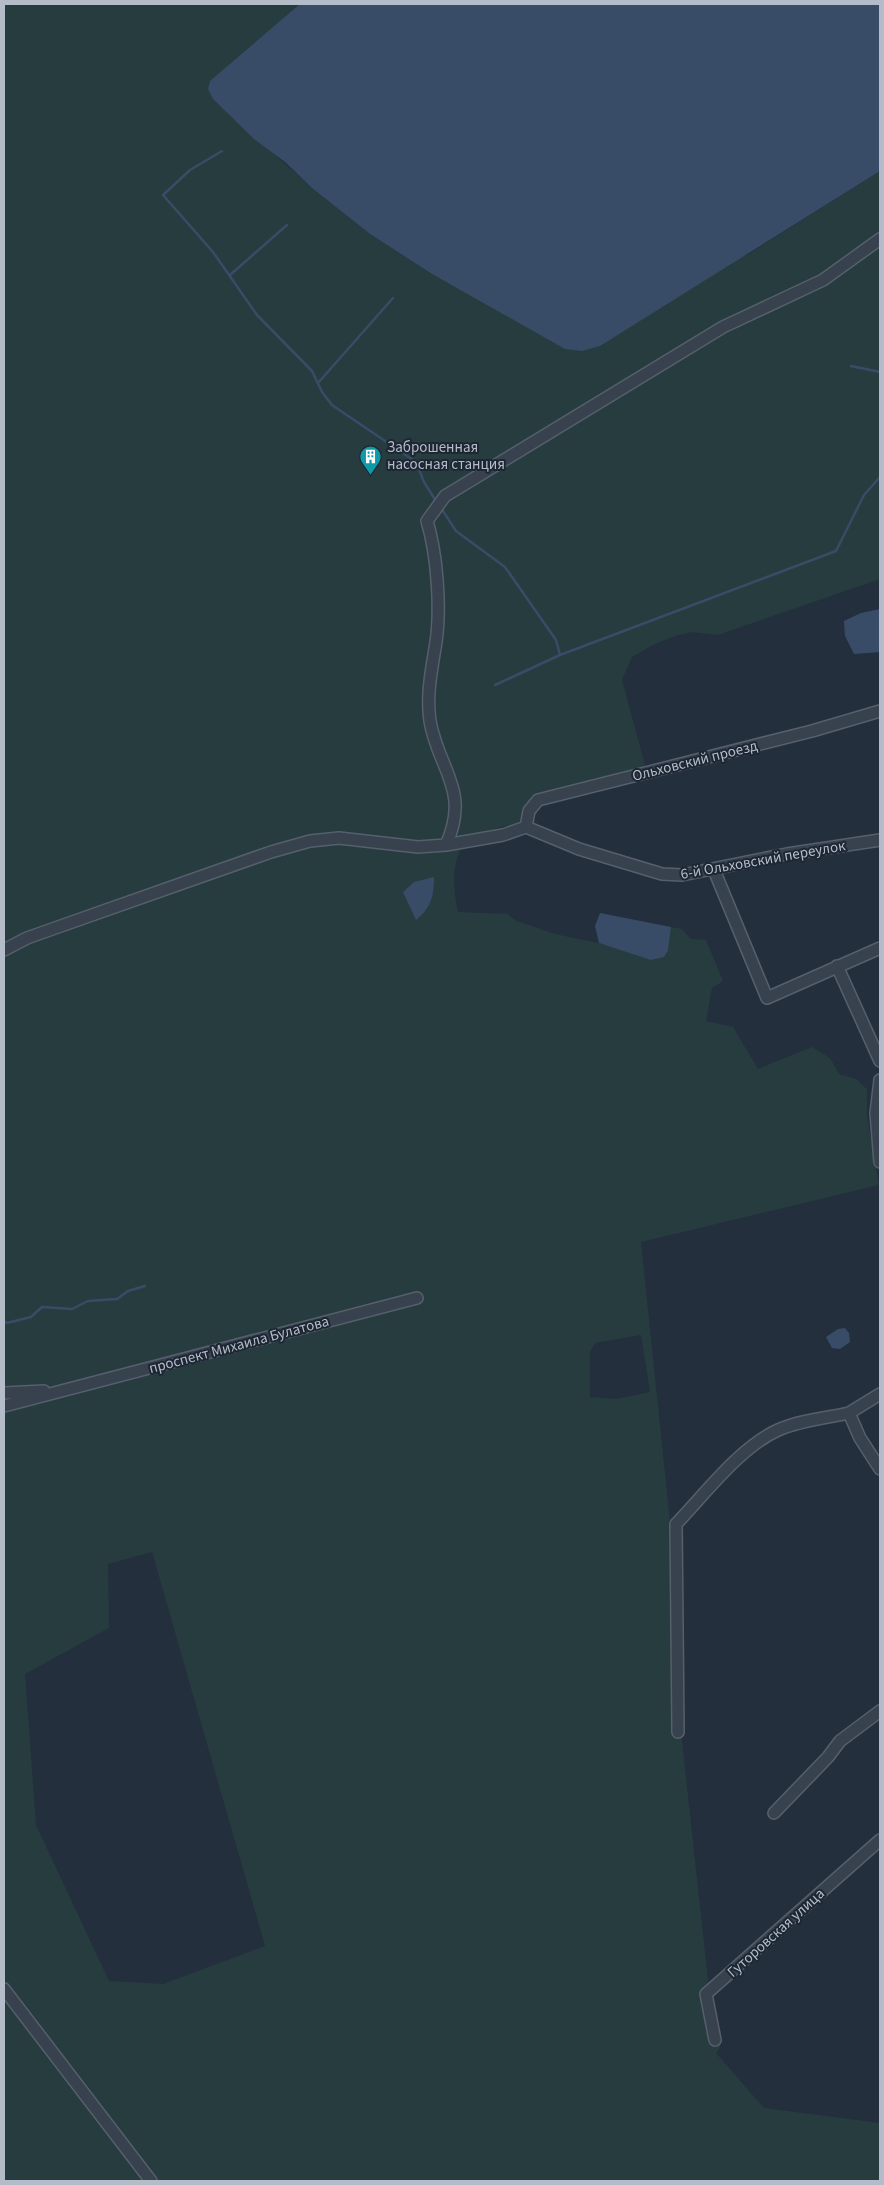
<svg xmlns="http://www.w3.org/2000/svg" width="884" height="2185" viewBox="0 0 884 2185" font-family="'Source Sans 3',sans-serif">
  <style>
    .green { fill: #263c3f; fill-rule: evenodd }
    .water { fill: #394c67 }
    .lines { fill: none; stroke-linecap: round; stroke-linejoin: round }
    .stream { stroke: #394c67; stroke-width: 2.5 }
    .minor-casing { stroke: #565f6c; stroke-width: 14 }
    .minor { stroke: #38414e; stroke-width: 11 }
    .labels { text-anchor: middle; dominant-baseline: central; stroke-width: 4; stroke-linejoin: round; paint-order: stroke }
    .poi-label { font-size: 15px; fill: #b4bcc9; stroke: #1d2633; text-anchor: start }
    .street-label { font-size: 15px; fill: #b4bcc9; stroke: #1d2633 }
  </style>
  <rect width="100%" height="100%" fill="#242f3e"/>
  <!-- green -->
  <path class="green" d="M4,4h357l-148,95 99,89 58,46 62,40 55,30 260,-49 133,-84v408l-162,56 -27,-3 -16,4 -24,10 -19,11 -10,23 23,85 -8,7 -110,34 -7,16 -55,15c-13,31 -13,43 -7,75l49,2 10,7 38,13 109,23 4,-6 3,-24 11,2 9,10 15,1 17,41 -11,7 -6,33 27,6 25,42 54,-22 18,11 9,16 17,5 11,10v27l12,69 -238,57 29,280 12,219 28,257 10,50 -4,5 48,55 116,15v58h-876zM641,1335l9,57 -34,7 -26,-2v-45l5,-9zM152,1552l113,394 -102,38 -54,-3 -73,-156 -11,-151 84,-46 -1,-64z"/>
  <!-- water -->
  <path class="water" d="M300,4h580v167l-280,175 -18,5 -17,-2 -133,-75 -62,-40 -58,-46 -27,-26 -31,-23 -41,-40 -5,-10 2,-8z
    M880,609v43l-26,2 -9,-18 -1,-15 17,-8z
    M434,877c0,19 -3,31 -18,43l-13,-28 11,-10z
    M600,913l71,14 -3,24 -4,6 -13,3 -52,-17 -4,-17z
    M845,1328l4,5 1,9 -10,7 -8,-1 -6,-11 12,-8z"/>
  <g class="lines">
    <!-- stream -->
    <path class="stream" d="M222,151l-32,19 -27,25 50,57 44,63 55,56 10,21 10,13 84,57 8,20 12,19
      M230,275l57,-50
      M851,366l29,6
      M318,383l75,-85
      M441,508l15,23 49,36 51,73 4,15 -65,30
      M560,655l276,-104 28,-56 16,-18
      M4,1321l3,2 24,-6 11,-10 30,2 16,-8 29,-2 11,-8 17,-5"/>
    <defs>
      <path id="minor" d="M526,827l3,-16 9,-11 274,-69 68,-20
        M446,845l57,-10 23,-8 53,22 83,25 20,1 105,-21 93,-14
        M714,870l53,128 113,-50
        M4,950l23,-12 31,-11 213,-75 39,-11 29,-3 79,9 28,-2c25,-55 -8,-76 -16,-124 -4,-27 2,-53 6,-79 5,-35 1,-88 -9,-121l18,-25 28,-17 250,-152 100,-47 57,-41
        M837,966l43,95
        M880,1080l-4,33 4,49
        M4,1393l40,-2
        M880,1394l-31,19 11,25 20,31
        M4,1406l413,-108
        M678,1732l-2,-208c29,-30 64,-77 102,-94 23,-10 48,-12 71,-17
        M774,1813l54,-56 12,-16 40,-30
        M4,1989l147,192
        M715,2040l-9,-46 174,-154"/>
    </defs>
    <!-- minor casing -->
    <use href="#minor" class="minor-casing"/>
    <!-- minor -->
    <use href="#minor" class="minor"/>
  </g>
  <!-- icons -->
  <defs>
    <symbol id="building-pin" viewBox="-11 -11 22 30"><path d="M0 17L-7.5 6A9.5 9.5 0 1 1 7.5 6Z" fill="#0f9aa8" stroke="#1d2633"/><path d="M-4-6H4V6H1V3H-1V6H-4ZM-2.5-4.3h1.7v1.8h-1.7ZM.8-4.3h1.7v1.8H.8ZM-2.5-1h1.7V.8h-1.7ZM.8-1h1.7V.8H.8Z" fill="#fff"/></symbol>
  </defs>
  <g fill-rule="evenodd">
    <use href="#building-pin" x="358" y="444" width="25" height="34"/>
  </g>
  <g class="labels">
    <!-- poi labels -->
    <g class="poi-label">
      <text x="387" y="447">Заброшенная<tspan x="387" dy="17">насосная станция</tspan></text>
    </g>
    <!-- street labels -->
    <g class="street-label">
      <text transform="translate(695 761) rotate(-14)">Ольховский проезд</text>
      <text transform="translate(763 860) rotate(-10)">6-й Ольховский переулок</text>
      <text transform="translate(239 1345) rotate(-15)">проспект Михаила Булатова</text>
      <text transform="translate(776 1933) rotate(-42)">Гуторовская улица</text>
    </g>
  </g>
  <!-- border -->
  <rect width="884" height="2185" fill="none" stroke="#b4bcc9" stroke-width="10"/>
</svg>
